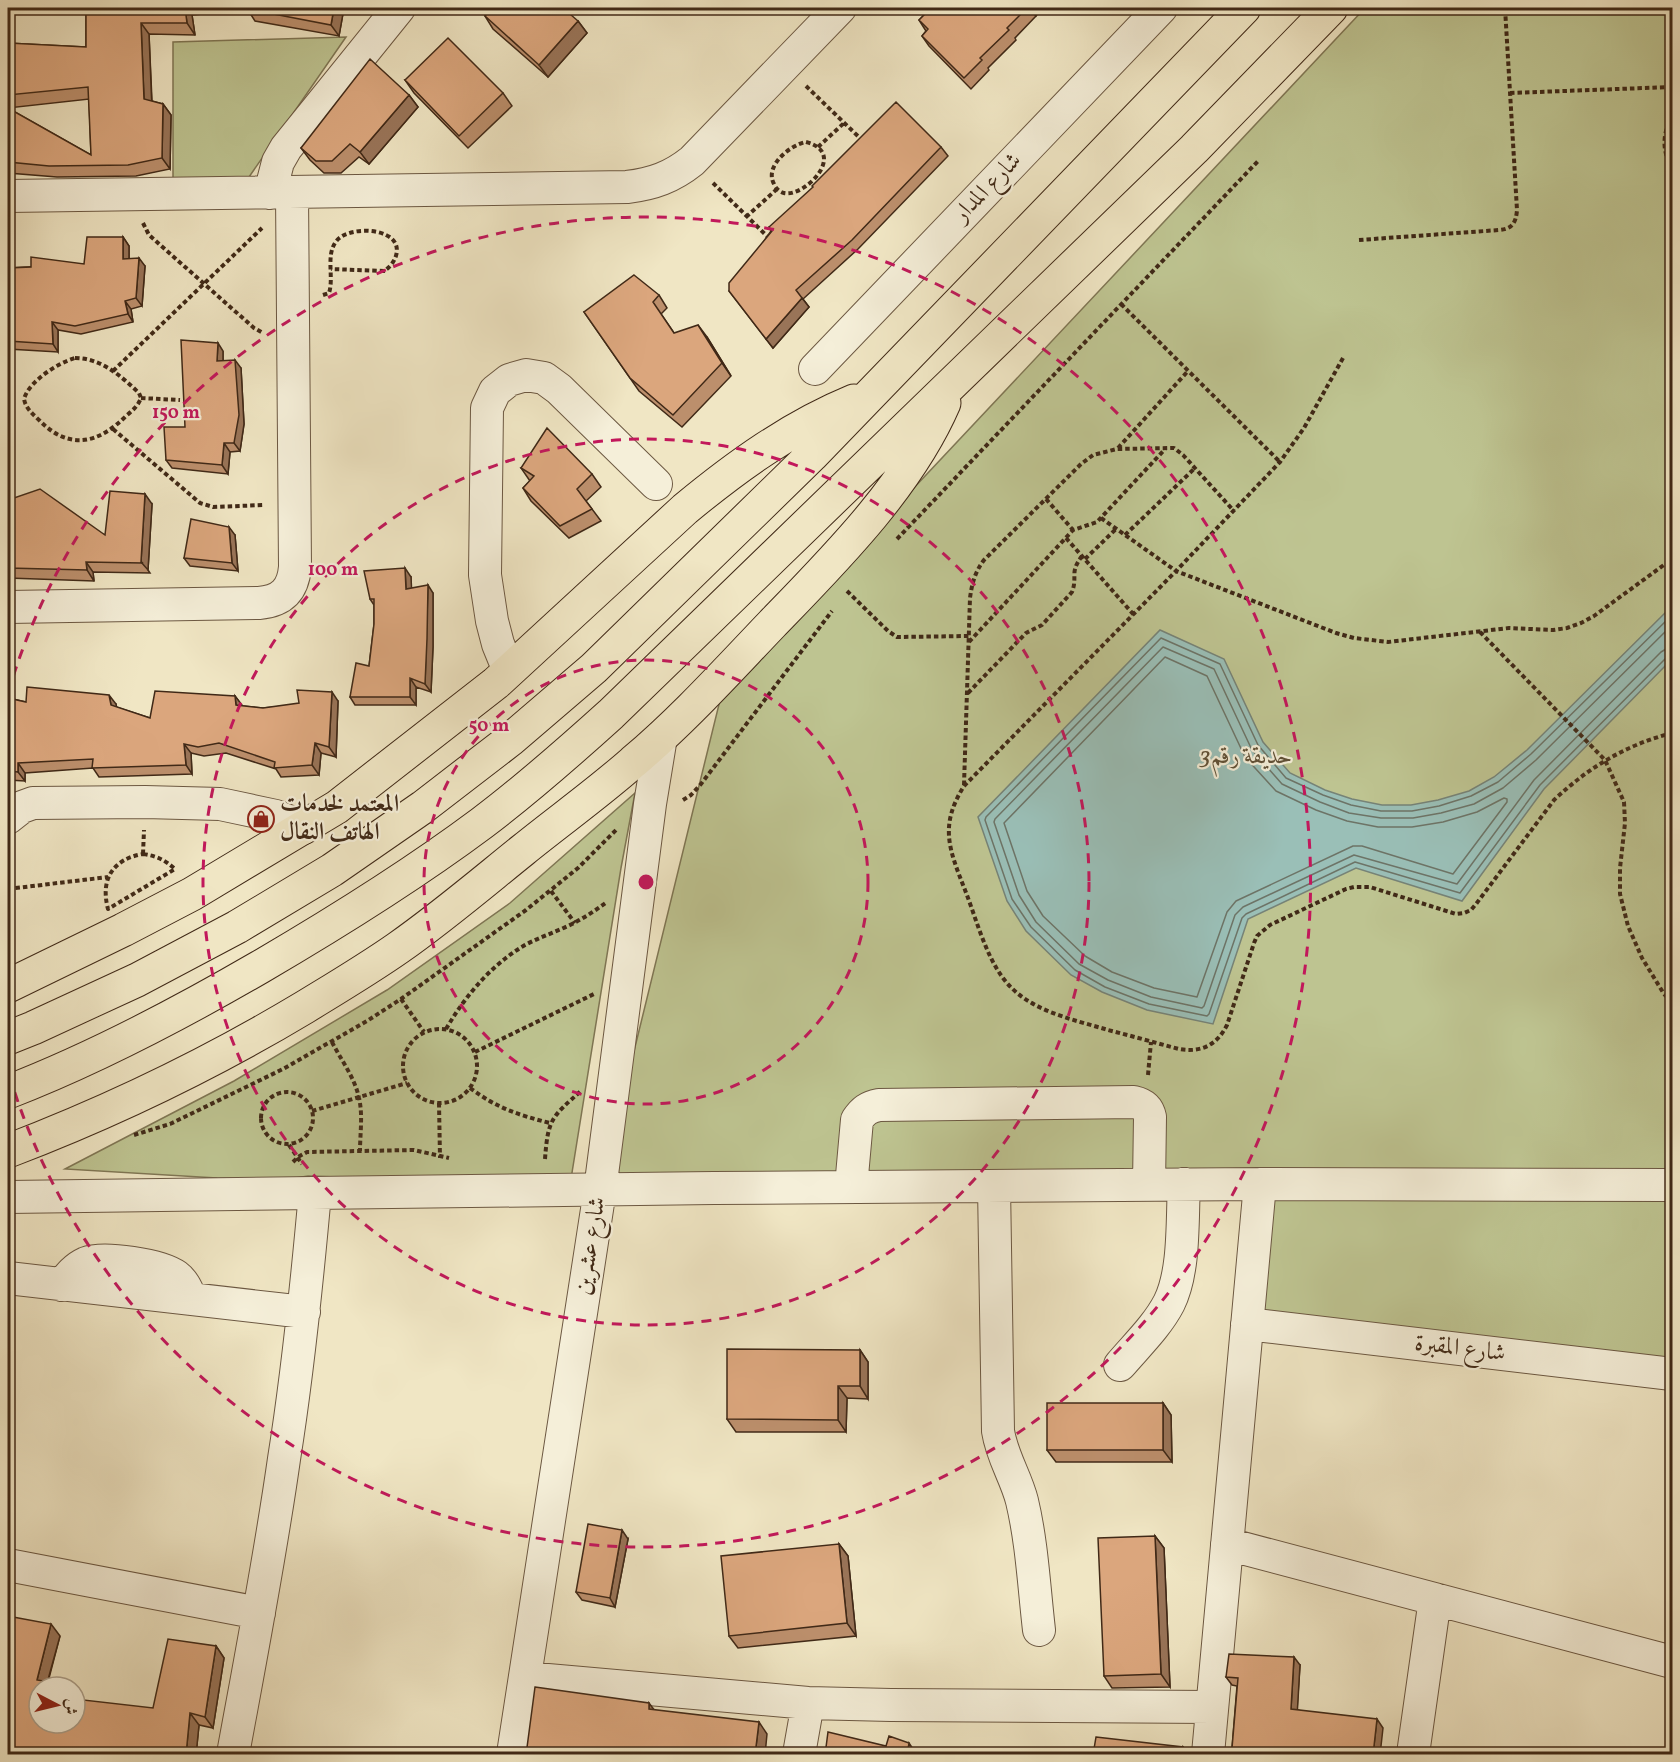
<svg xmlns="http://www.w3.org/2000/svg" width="1680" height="1762" viewBox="0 0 1680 1762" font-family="Vollkorn,Amiri,serif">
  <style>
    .green { fill: #bec491; stroke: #7f7654; stroke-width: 1.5 }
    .water { fill: #9abfb7; stroke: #768377; stroke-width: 1.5 }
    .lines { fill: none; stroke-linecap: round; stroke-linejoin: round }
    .shore { stroke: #6d7467; stroke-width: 1.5 }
    .minor-casing { stroke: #6c5842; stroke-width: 34 }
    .highway-casing { stroke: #402917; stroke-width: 35 }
    .path { stroke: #402917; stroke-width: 4; stroke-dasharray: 4.5 3; stroke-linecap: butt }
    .minor { stroke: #f5efd9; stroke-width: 32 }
    .highway { stroke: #f0e6c4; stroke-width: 33 }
    .wall { fill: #bc8f6c; stroke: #402917; stroke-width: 1.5 }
    .shaded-wall { fill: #997458; stroke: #402917; stroke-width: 1.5 }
    .building { fill: #dba67d; stroke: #402917; stroke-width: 1.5 }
    .ring { fill: none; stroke: #c2185b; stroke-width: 3; stroke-dasharray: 10 8 }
    .labels { text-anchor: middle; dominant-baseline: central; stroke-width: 4.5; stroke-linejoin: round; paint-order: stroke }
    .street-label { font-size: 24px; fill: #402917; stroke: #f5efd9 }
    .park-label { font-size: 24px; font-style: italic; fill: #605036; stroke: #f5efd9 }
    .poi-label { font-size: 24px; font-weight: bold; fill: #402917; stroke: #f5efd9; text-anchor: start }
    .centre { fill: #c2185b; stroke: #f5efd9; stroke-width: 3 }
    .ring-label { font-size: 18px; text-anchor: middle; font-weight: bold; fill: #c2185b; stroke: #f5efd9; stroke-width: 4.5; stroke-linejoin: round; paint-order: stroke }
  </style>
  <rect width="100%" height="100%" fill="#f0e6c4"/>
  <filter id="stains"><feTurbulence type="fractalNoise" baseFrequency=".00333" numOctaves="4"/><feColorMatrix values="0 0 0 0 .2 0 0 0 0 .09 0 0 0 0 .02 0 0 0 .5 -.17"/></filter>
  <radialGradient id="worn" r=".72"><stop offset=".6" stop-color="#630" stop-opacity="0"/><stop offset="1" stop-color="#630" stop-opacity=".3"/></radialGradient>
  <!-- green -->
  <path class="green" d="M1365,8h307v1366l-425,-50 13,-140 -660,6 122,-498z
    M346,37l-97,140 -76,2v-137z
    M635,793l-14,75 -51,317 -262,-9 -19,3 -72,-1 -152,-9 169,-88 153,-91 123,-87z"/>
  <!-- water -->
  <path class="water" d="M1672,606v53l-128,130 -82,112 -106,-33 -108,51 -35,105 -66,-14 -45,-18 -31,-17 -45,-44 -19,-30 -29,-84 182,-187 64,29 39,83 27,31 35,17 27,9 30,6h29l27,-5 31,-9 25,-14 33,-27z"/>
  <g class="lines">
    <!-- shore -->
    <path class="shore" d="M1672,615l-141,139 -33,28 -27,14 -32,10 -27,5h-31l-30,-6 -28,-10 -37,-17 -28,-33 -38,-81 -59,-26 -175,179 -1,3 27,79 19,28 44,43 30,17 44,17 58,12 2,-2 33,-96 4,-4 109,-52 105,31 80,-108 126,-127 6,-2
      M1672,625l-136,135 -33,28 -29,16 -33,9 -28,5h-32l-32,-5 -29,-11 -38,-18 -30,-34 -38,-81 -51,-22 -168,172 -1,3 25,73 17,27 43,42 29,16 43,17 51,11 2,-2 31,-91 8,-8 111,-52 103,29 77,-104 127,-128 5,-3 6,-1
      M1165,657l42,19 38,81 31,34 40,19 31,11 31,6h34l31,-5 34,-10 27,-14 3,1v3l-54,72 -91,-28h-9l-117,55 -9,11 -30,85 -43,-9 -42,-16 -27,-16 -42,-40 -16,-25 -23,-68z"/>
    <defs>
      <path id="minor" d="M270,193l8,-31 8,-14 113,-140
        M8,196l619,-9c26,-3 45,-10 65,-26l148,-153
        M815,369l346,-361
        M8,607l251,-4c23,-2 34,-13 36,-36l-3,-374
        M509,671l-11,-27 -6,-23 -7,-46 2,-167 8,-17 14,-11 17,-5 18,3 15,11 97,95
        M8,818l14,-11 11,-4 112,-1 75,2 56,12 28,12
        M994,1186l4,245c4,26 18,46 24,70 10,42 12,86 17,129
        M851,1187l6,-67c6,-9 11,-13 22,-15l255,-3c9,2 14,5 16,15l-1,68
        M8,1197l706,-9 546,-4 412,1
        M8,1278l296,34
        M62,1285c7,-9 13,-17 24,-22 18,-7 75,2 90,13 8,6 11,14 15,23
        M1247,1324l425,50
        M1120,1365c17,-20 37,-39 49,-62 16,-32 13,-83 15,-119
        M1227,1544l445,118
        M8,1565l251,48
        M525,1678l283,25 83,2 321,2
        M233,1754c18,-98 37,-196 51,-295 14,-88 23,-177 31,-266
        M513,1754l87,-564 50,-386 11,-67
        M799,1754l9,-51
        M1208,1754l52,-570
        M1413,1754l22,-155"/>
      <path id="highway" d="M8,986l115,-56 69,-36 145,-87 159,-124 189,-174c52,-43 106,-82 169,-108
        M8,1038l25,-10 104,-48 100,-53 95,-57 91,-63 87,-67 84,-72 218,-213 432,-447
        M8,1092c88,-34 171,-78 252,-125 77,-45 151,-91 222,-144 45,-34 87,-71 129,-109l583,-565 137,-141
        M8,1151c102,-39 202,-87 297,-144 31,-19 63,-38 93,-59 43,-30 84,-65 125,-98 37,-30 75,-57 110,-88 50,-42 94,-91 139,-138 63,-65 136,-138 172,-221"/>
    </defs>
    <!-- minor casing -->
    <use href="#minor" class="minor-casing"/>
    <!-- highway casing -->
    <use href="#highway" class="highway-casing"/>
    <!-- path -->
    <path class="path" d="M806,86l57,55
      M1510,93l162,-6
      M1672,115c-9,19 -11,34 0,53
      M806,142c43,11 -2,56 -22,51 -4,-1 -8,-4 -10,-9 -10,-18 16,-39 32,-42z
      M818,147l26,-24
      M713,183l57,56
      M746,217l31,-28
      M143,223l6,12 105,93 9,5
      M1359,240l140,-10c13,-1 17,-7 18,-20l-12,-202
      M323,295l6,-2c5,-15 -3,-36 6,-50 8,-14 38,-15 51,-8 18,8 11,28 -2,36l-53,-2
      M1121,304l159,158
      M75,358c26,0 46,18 64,35l2,5c-3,8 -9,13 -15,18 -27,27 -56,35 -86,5 -7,-7 -14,-12 -16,-22 5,-18 34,-36 51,-41z
      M1343,358l-39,70 -24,34 -104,109 -212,215c-25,40 -15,63 1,104 11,28 20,64 38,88 24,33 69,41 105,52 24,6 48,13 71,19 22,4 38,-4 48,-24l27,-82 3,-7 13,-11 76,-36 8,-2h16l86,27 8,-1 7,-3 5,-6 78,-104c35,-33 72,-55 118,-67
      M113,371l149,-143
      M141,398l39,2
      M113,429l87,74 13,4 51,-2
      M1118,448l70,-77
      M1046,499l27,31
      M1101,518l75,53 160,62 18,5 34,4 121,-14 44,2 14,-2 14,-5 13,-7 78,-57
      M1125,535l70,-67
      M1066,538l68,77
      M897,539l362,-379
      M1085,559l31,-30
      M847,591l41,40 9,6 72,-1
      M1480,632l125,128 19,42 1,21 -5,45v26l8,32 14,32 22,36 8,8
      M969,642l104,-112 24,-8 69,-74
      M968,693l58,-60 16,-8 30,-33c6,-16 -3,-19 10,-36
      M964,785l6,-187c2,-15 5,-26 14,-38l97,-96 12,-9 24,-6 57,-1 9,7 51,56
      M683,800l8,-5 10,-11 131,-173
      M143,854c14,2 22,6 32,15l-67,40c-8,-30 5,-50 35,-55z
      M143,854l1,-24
      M8,889l100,-12
      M551,891l24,32
      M401,999l23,33
      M403 1066a37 37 0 1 1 74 0a37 37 0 1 1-74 0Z
      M446,1029c20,-34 45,-64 79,-84 15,-8 31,-13 47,-21 12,-6 24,-14 35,-22
      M332,1042c9,18 23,36 27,56 4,17 1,36 1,53
      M475,1052l121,-59
      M1148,1075l3,-33
      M470,1088c27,20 48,27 80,35
      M261 1118a26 26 0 1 1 52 0a26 26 0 1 1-52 0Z
      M439,1103l1,55
      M312,1111l95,-28
      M134,1135l36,-11 113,-55 84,-48 34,-22 125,-89 52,-42 38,-38
      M289,1145l13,19
      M545,1159c3,-41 7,-42 37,-69
      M293,1162l5,-5 9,-5 107,-2 35,8"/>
    <!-- minor -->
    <use href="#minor" class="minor"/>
    <!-- highway -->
    <use href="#highway" class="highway"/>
  </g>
  <!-- wall -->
  <path class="wall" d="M86,8h258l-5,28 -84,-15 -7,-11 -56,5 3,20 -46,-1 3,67 11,3 8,11 -1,54 -34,7 -79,1 -49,-4v-65l83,47 -2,-56 -81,9v-65l78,4z
    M931,8h110l-5,8 -21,22 1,2 -28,28 1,2 -18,19 -42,-43 -7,-10 4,-5 -7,-11z
    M485,16l93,5 9,12 -39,44 -55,-48z
    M405,80l98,13 9,13 -44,42 -54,-55z
    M409,95l9,12 -49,57 -10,-7 -18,16h-17l-14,-13 -9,-12z
    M941,147l7,9 -90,93 -55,50 6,8 -36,41 -44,-57 42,-60 -2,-4z
    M123,237l6,9v13l16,7 -3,40 -11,3 2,13 -52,12 -23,-4v22l-50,-3v-81l76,-4z
    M659,295l8,13 -6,6 13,19 33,4 24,39 -49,51 -43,-36 -55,-79z
    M223,351v10l18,7 3,56 -4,27 -10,1 -2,22 -56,-6 -6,-8 19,-33z
    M521,468l71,6 9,13 -15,14 15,20 -32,17 -38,-37 -8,-13 7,-7z
    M8,500l97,35 47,-31 -4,66 2,3 -57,-1 1,9 -86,-3z
    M235,535l3,36 -48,-5 -6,-8z
    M411,577v11l22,5v54l-2,45 -15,-5v18h-61l-5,-8 19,-31 5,-42v-19l-4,-6z
    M235,696l7,10 21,2 75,-7 -2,56 -15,-4 -2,22 -38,2 -5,-8 -50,-16 -22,3 -13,-3 1,21 -93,3 -6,-9 -68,5v8l-17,-1v-82l18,4 90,2v3l34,11z
    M860,1350l8,12v37l-21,-1 -1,34h-110l-9,-13z
    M1163,1403l8,12 1,47h-116l-9,-12z
    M1155,1536l9,12 6,139 -58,1 -8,-12z
    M628,1539l-13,68 -33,-7 -6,-8z
    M839,1544l9,12 8,80 -118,12 -9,-12z
    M60,1636l-12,46 -9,41 114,-15 63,-62 8,12 -11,70 -14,-3 -3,30h-188z
    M1300,1665l-3,45 86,18 -148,23 -3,-3 5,-62 -5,-1 -6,-8z"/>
  <!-- shaded-wall -->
  <path class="shaded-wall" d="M185,8h2l5,7 3,20 -8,-12z
    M334,8h10l-5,28 -8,-11z
    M1029,8h12l-5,8z
    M578,21l9,12 -39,44 -9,-12z
    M141,23l8,11 3,76 -8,-11z
    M409,95l9,12 -49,57 -9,-12z
    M163,104l8,11 -1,54 -8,-11z
    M123,237l6,9v22l-6,-9z
    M139,258l6,8 -3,40 -6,-8z
    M802,298l7,9 -36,41 -7,-9z
    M125,301l6,8 2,13 -5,-8z
    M52,322l6,8v22l-5,-8z
    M698,325l9,12 24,39 -9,-13z
    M218,343l5,8v19l-6,-9z
    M235,360l6,8 3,56 -4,27 -6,-8z
    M224,443l6,9 -2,22 -6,-9z
    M145,494l7,10 -4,66 -7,-8z
    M229,527l6,8 3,36 -6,-8z
    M86,562l7,10 1,9 -7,-11z
    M405,568l6,9 1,20 -6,-8z
    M428,585l5,8v54l-2,45 -6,-8z
    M410,678l6,9v18l-6,-8z
    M332,692l6,9 -2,56 -7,-10z
    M109,695l7,9 2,11 -7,-10z
    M235,696l7,9 1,10 -7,-10z
    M315,743l6,10 -2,22 -7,-10z
    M184,744l7,9 1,21 -6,-9z
    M18,763l7,10v8l-7,-9z
    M860,1350l8,12v37l-8,-13z
    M838,1386l9,12 -1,34 -8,-12z
    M1163,1403l8,12 1,47 -9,-12z
    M622,1530l6,9 -13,68 -5,-9z
    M1155,1536l9,12 6,139 -9,-13z
    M839,1544l9,12 8,80 -9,-13z
    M51,1624l9,12 -14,51 -9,-7z
    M216,1646l8,12 -11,70 -8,-11z
    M1294,1657l6,8 -3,52 -6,-8z
    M649,1703l9,12 -9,-6z
    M190,1713l9,12 -3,30h-10z
    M1377,1719l6,9 -3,27h-7z
    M759,1722l8,12 -2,21h-10z
    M909,1743l8,12h-10z
    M1183,1747l5,8h-6z"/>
  <!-- building -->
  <path class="building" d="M86,8h99l2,15h-46l3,76 19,5 -1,54 -34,7 -79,1 -41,-4v-54l83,47 -3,-68 -80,8v-52l78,4z
    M247,8h87l-3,17 -84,-16z
    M492,8h71l15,13 -39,44 -54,-49z
    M931,8h96l-20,20 2,2 -29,28 2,2 -18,18 -42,-42 6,-7 -9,-9z
    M448,38l55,55 -44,43 -54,-56z
    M370,59l39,36 -49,57 -10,-8 -18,17h-16l-15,-13z
    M896,102l45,45 -89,93 -56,50 6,8 -36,41 -37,-48v-8l43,-52 -3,-4 44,-40 -1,-1z
    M87,237h36v22l16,-1 -3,40 -11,3 3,13 -53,12 -23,-4 1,22 -45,-3v-73l23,-1v-10l53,7z
    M634,275l25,20 -6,7 21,31 24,-8 24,38 -49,52 -43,-37 -46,-66z
    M181,340l37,3 -1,18 18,-1 4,55 -5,28h-10l-2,22 -56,-5 -2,-33h21z
    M547,428l45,46 -15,15 15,20 -32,17 -37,-38 11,-12 -13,-8z
    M40,489l65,46 5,-44 35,3 -4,68 2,1 -57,-1 1,8 -79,-2v-68z
    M191,519l38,8 3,36 -48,-5z
    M405,568l1,21 22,-4 -1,54 -2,45 -15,-6v19h-60l6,-34 13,3 5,-42v-25h-4l-6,-28z
    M27,687l82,8 2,10 39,13 5,-27 80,5 1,9 27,3 36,-5 -2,-13 35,2 -3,55 -14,-4 -3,22 -38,3 1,-6 -56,-19 -21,4 -14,-3 2,21 -94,3 1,-9 -75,4v9l-10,-1v-73l18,4z
    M727,1349l133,1v36h-22v34l-111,-1z
    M1047,1403h116v47h-116z
    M588,1524l34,6 -12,68 -34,-6z
    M1155,1536l6,138 -57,2 -6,-138z
    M839,1544l8,79 -118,13 -8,-80z
    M13,1617l38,7 -14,56 24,4v3h-22v36h36v-24l78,9 15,-69 48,7 -11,71 -15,-4 -4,42h-101l-21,-1 -20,-5 -1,6h-35v-108h1z
    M1229,1654l65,3 -3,52 86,10 -4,36h-139l1,-7h-3l6,-70 -12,-1z
    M535,1687l114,16v6l110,13 -4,33h-229z
    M828,1732l58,14 3,-10 20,7 -2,12h-82z
    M1096,1737l87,10 -1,8h-89z"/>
  <!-- distance rings -->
  <g class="ring">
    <circle cx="646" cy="882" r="222"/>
    <circle cx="646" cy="882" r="443"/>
    <path d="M8 693A665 665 0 1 1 8 1071"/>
  </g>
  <!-- icons -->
  <defs>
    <symbol id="shop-ring" viewBox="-11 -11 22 22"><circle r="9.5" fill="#f5efd9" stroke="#8f2418" stroke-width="1.5"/><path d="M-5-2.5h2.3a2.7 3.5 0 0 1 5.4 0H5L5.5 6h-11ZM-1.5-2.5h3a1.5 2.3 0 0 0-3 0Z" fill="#8f2418"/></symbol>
  </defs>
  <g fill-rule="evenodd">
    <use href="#shop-ring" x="246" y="804" width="30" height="30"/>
  </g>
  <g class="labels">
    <!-- street labels -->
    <g class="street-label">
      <text transform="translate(988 188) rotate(-46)">شارع المدار</text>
      <text transform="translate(591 1246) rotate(-81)">شارع عشرين</text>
      <text transform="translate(1460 1349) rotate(7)">شارع المقبرة</text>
    </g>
    <!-- park labels -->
    <g class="park-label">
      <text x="1246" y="757">حديقة رقم3</text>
    </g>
    <!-- poi labels -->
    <g class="poi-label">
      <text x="280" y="805">المعتمد لخدمات<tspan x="280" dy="28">الهاتف النقال</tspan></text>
    </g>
  </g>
  <circle cx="646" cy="882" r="9" class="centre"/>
  <g class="ring-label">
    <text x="176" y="418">150 m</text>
    <text x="333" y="575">100 m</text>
    <text x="489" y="731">50 m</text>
  </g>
  <!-- margin -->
  <rect width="1680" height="1762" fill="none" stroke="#f0e6c4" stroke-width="30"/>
  <rect x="9" y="9" width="1662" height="1744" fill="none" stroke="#402917" stroke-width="3"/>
  <rect x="15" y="15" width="1650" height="1732" fill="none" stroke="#402917" stroke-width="1.5"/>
  <!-- north arrow -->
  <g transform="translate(57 1705) rotate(97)"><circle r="28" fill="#f5efd9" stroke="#ada08b" stroke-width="1.5"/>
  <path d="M0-4.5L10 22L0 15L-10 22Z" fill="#8f2418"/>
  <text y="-9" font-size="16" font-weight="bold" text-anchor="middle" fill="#402917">ش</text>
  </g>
  <rect width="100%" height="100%" filter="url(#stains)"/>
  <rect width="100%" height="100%" fill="url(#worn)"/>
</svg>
